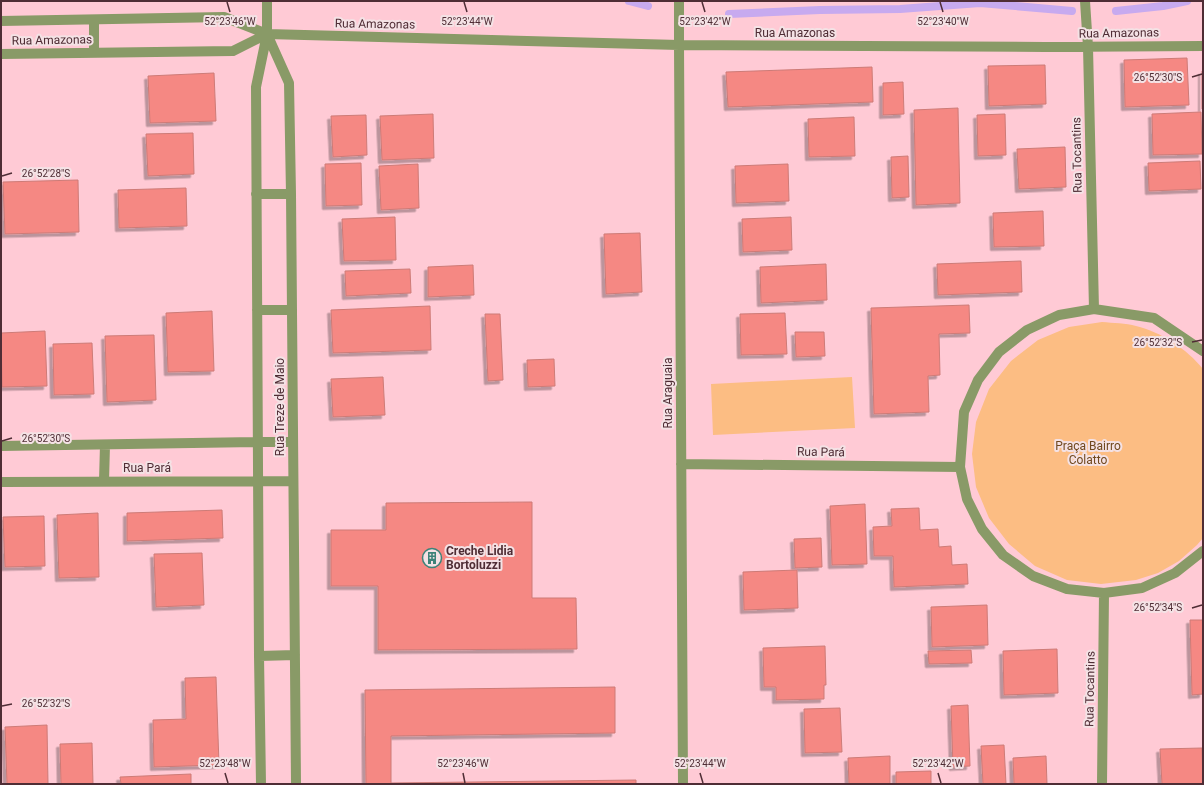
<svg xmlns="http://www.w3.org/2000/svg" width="1204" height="785" viewBox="0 0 1204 785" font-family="Roboto,sans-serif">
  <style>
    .green { fill: #fcbd83 }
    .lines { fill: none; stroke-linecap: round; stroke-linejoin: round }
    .stream { stroke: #c7aaef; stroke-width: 8 }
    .building { fill: #f58883; stroke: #cd7b77; filter: url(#shadow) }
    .minor { stroke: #899a67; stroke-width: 10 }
    .ticks { fill: none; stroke: #4f2d35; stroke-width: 1.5 }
    .labels { text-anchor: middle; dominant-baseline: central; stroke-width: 4; stroke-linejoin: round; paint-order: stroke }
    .street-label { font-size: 12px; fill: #4f2d35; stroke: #f4e2e5 }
    .park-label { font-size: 12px; fill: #71491f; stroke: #f4e2e5 }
    .poi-label { font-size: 12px; font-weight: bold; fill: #4f2d35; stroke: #f4e2e5; text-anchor: start }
    .ticks-label { font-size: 10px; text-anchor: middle; fill: #4f2d35; stroke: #f4e2e5; stroke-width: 4; stroke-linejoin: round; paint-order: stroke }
  </style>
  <defs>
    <filter id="shadow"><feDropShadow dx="-3.5" dy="3.5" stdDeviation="0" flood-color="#0004"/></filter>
  </defs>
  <rect width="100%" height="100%" fill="#ffcad5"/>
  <!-- green -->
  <path class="green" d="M1102,322c11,1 24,1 34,4 25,6 51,23 67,43v169l-6,7 -18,16 -21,12 -22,7 -35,4 -34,-4 -32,-14 -26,-22 -20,-26 -13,-31 -4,-33 4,-32 13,-33 22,-28 27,-21 31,-13z
    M852,377l3,51 -142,7 -2,-51z"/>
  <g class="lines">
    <!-- stream -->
    <path class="stream" d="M629,1l19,5
      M1116,11l47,-5 24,-5
      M729,14l91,-4 80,-1 80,-6 92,8"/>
  </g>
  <!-- building -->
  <path class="building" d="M1187,58l2,47 -64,2 -1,-47z
    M1045,65l1,39 -57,2 -1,-40z
    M872,67l1,35 -145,5 -2,-35z
    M1202,71h1v38h-1z
    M214,73l2,48 -66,2 -2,-47z
    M903,82l1,32 -21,1v-32z
    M958,108l2,95 -44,2 -2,-95z
    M1201,112l1,42 -49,1 -1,-41z
    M433,114l1,44 -52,2 -2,-44z
    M1005,114l1,41 -28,1 -1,-41z
    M366,115l1,40 -34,2 -2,-41z
    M854,117l1,39 -46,1 -1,-38z
    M193,133l1,41 -46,2 -2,-42z
    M1065,147l1,40 -47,2 -2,-40z
    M908,156l1,41 -17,1 -1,-41z
    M1200,161l1,28 -52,2 -1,-28z
    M361,163l1,42 -36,1 -1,-42z
    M418,164l1,44 -38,2 -2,-44z
    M788,164l1,37 -53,2 -1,-37z
    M78,180l1,52 -74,2 -2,-52z
    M186,188l1,38 -68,2 -1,-38z
    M1043,211l1,35 -50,1 -1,-34z
    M395,217l1,43 -52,1 -2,-42z
    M791,217l1,33 -49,2 -1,-33z
    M640,233l2,59 -36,2 -2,-60z
    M1021,261l1,31 -84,3 -1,-31z
    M826,264l1,36 -66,3 -1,-36z
    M473,265l1,30 -46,2v-30z
    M410,269l1,24 -65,3 -1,-25z
    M969,305l1,28 -31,1 1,41 -12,1 1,36 -55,2 -3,-106z
    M430,306l1,44 -98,3 -2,-43z
    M212,311l2,60 -46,1 -2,-59z
    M785,313l2,41 -46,1 -1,-41z
    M485,314h15l3,66 -15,1z
    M45,331l2,55 -45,1 -1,-54z
    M795,332h29l1,24 -29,1z
    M154,335l2,65 -49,2 -2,-66z
    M92,343l2,51 -40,1 -1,-51z
    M554,359l1,27 -27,1 -1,-27z
    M383,377l2,38 -52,2 -2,-38z
    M532,502v96h44l1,51 -199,1v-64h-47v-56h55v-27z
    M865,504l2,60 -35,1 -2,-59z
    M919,508l1,22 18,-1 1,18 12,-1 1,19 15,-1 1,20 -74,3 -1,-31h-19l-1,-29 19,-1 -1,-17z
    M222,510l1,28 -96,3v-28z
    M98,513l1,64 -40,1 -2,-63z
    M44,516l1,50 -40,1 -2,-50z
    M821,538l1,29 -27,1 -1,-29z
    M202,553l2,52 -48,2 -2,-53z
    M797,570l1,38 -54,2 -1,-38z
    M987,605l1,40 -56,2 -1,-40z
    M1190,620h13v74l-11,1z
    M825,646l1,39h-2v14l-48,1v-13h-12l-1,-39z
    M1057,649l1,44 -54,2 -1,-44z
    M971,650l1,13 -43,1 -1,-13z
    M216,677l3,88 -65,2 -1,-47 33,-1 -1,-41z
    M615,687v46l-224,3v47l245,-3v4h-270l-1,-94z
    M968,705l2,61 -17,1 -2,-61z
    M840,708l2,44 -37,1 -1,-44z
    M47,725l1,59h-41l-2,-57z
    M92,743l1,41h-32l-1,-40z
    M1004,745l2,39h-23l-2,-38z
    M1202,748l1,36h-41l-2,-35z
    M890,756v28h-41l-1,-26z
    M1046,756l1,28h-33l-1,-26z
    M931,771v13h-35v-12z
    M191,774v10h-70l-1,-7z"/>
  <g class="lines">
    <!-- minor -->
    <path class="minor" d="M679,1v44l4,739
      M1085,1l3,46 6,262
      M1,21l223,-4 43,17 412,11 366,2 158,-1
      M267,34l22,49 2,111 5,590
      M94,53v-33
      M1,54l232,-3 34,-17
      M256,194h35
      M257,310h35
      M1203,351l-49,-33 -60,-9 -35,6 -32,15 -28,22 -21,28 -14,32 -4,55 7,32 15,30 21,26 30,21 34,13 37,4 38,-5 33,-15 28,-22
      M1,446l257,-4h35
      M681,464l279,3
      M104,481l1,-36
      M1,482l292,-1
      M259,656l36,-1
      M261,784l-2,-128 -3,-569 11,-53v-33
      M1102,784l2,-191"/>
  </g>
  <!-- ticks -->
  <path class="ticks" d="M227,2l3,10M464,2l3,10M702,2l3,10M940,2l3,10M1192,77l10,-3M2,176l10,-3M1192,342l10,-2M2,441l10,-3M1192,608l10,-3M2,706l10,-2M225,773l3,10M463,773l2,10M700,773l3,10M938,773l3,10"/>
  <!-- icons -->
  <defs>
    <symbol id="building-ring" viewBox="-11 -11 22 22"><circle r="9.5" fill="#f4e2e5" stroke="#3d8379" stroke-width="1.5"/><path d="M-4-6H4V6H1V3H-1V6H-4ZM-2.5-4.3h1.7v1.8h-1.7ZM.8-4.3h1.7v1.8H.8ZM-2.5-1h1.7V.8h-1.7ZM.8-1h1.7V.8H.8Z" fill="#3d8379"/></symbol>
  </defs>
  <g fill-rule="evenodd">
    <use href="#building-ring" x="421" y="547" width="22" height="22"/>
  </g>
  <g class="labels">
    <!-- street labels -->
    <g class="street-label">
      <text transform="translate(375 24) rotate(1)">Rua Amazonas</text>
      <text x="795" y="33">Rua Amazonas</text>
      <text transform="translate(1119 33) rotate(-1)">Rua Amazonas</text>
      <text transform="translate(52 40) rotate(-1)">Rua Amazonas</text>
      <text transform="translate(1077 155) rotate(-91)">Rua Tocantins</text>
      <text transform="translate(668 393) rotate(-90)">Rua Araguaia</text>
      <text transform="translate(280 407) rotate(-90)">Rua Treze de Maio</text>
      <text transform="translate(821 452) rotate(1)">Rua Pará</text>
      <text x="147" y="468">Rua Pará</text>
      <text transform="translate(1090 689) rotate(-89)">Rua Tocantins</text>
    </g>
    <!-- park labels -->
    <g class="park-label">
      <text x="1088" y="446">Praça Bairro<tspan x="1088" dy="14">Colatto</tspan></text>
    </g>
    <!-- poi labels -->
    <g class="poi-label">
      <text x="446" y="551">Creche Lidia<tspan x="446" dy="14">Bortoluzzi</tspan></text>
    </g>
  </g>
  <g class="ticks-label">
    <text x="230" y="25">52°23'46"W</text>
    <text x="467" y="25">52°23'44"W</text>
    <text x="943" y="25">52°23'40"W</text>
    <text x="705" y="25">52°23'42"W</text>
    <text x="1158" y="81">26°52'30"S</text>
    <text x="46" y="177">26°52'28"S</text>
    <text x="1158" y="346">26°52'32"S</text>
    <text x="46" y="442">26°52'30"S</text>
    <text x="1158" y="611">26°52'34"S</text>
    <text x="46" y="707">26°52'32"S</text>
    <text x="225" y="767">52°23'48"W</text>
    <text x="463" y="767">52°23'46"W</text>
    <text x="700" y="767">52°23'44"W</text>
    <text x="938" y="767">52°23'42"W</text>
  </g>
  <!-- border -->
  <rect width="1204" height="785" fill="none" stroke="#4f2d35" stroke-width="4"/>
</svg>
